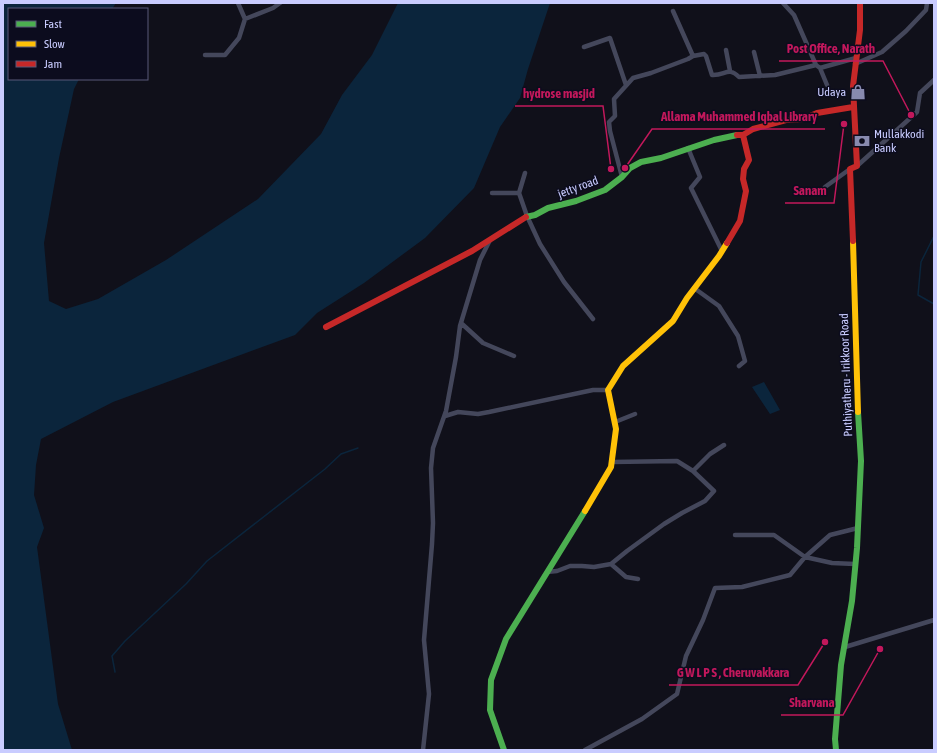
<svg xmlns="http://www.w3.org/2000/svg" width="937" height="753" viewBox="0 0 937 753" font-family="'Asap Condensed',sans-serif">
  <style>
    .water { fill: #0b253c }
    .lines { fill: none; stroke-linecap: round; stroke-linejoin: round }
    .stream { stroke: #0b253c; stroke-width: 1.5 }
    .street { stroke: #44475b; stroke-width: 4.5 }
    .fast { stroke: #4caf50; stroke-width: 6 }
    .slow { stroke: #ffc107; stroke-width: 6 }
    .jam { stroke: #c62828; stroke-width: 6 }
    .labels { text-anchor: middle; dominant-baseline: central; stroke-width: 3; stroke-linejoin: round; paint-order: stroke }
    .poi-label { font-size: 12px; fill: #c9ccff; stroke: #0c0c1e; text-anchor: end }
    .street-label { font-size: 12px; fill: #c9ccff; stroke: #0c0c1e }
    .leader { fill: none; stroke: #c2185b; stroke-width: 1.5 }
    .callout-dot { fill: #c2185b; stroke: #0c0c1e; stroke-width: 1.5 }
    .callout-label { font-size: 13px; text-anchor: middle; font-weight: bold; fill: #c2185b; stroke: #0c0c1e; stroke-width: 3; stroke-linejoin: round; paint-order: stroke }
  </style>
  <rect width="100%" height="100%" fill="#10101a"/>
  <!-- water -->
  <path class="water" d="M3,3h113l-4,6h-103v70h70l-5,10 -15,69 -15,85 5,58 17,8 32,-10 68,-39 92,-61 63,-65 21,-39 30,-40 26,-52h152l-22,66 -8,29 -20,29 -26,61 -49,50 -61,45 -47,30 -22,22 -182,67 -72,37 -5,26 -2,30 10,33 -7,19 21,157 14,46h-69z
    M764,382l16,28 -10,4 -18,-27z"/>
  <g class="lines">
    <!-- stream -->
    <path class="stream" d="M934,236l-13,26 -3,33 16,9
      M115,672l-3,-16 13,-15 61,-57 21,-23 118,-92 16,-15 17,-6"/>
    <!-- street -->
    <path class="street" d="M783,3l11,12 22,50
      M673,11l20,45
      M245,19l28,-11 7,-5
      M584,47l26,-9 16,47
      M726,50l4,21
      M754,52l6,24
      M205,55h20l14,-17 6,-19 -7,-16
      M855,64l27,-12 24,-21 20,-21 1,-7
      M820,68l7,17
      M688,148l12,29 -9,11 31,63
      M857,166l60,-54 3,-19 14,-13
      M525,173l-6,20 8,23 13,28 24,38 29,37
      M622,177l-12,-46 -1,-9 6,-6 -1,-17 19,-21 18,-5 37,-14 5,-3 11,-2 2,2 6,19c13,1 16,-9 27,2l36,-2 41,-10 4,3 36,-10
      M825,187l25,-18
      M492,193h27
      M694,288l25,18 19,30 7,25 -6,5
      M461,323l22,20 31,13
      M445,416l13,-4 20,2 11,-2 104,-22h15
      M615,422l20,-8
      M693,471l17,-17 14,-9
      M735,535h39l31,22 27,6 23,1
      M611,564l15,13 12,2
      M547,572l10,-1 13,-5h12l12,1 17,-3 16,-13 37,-27 18,-11 23,-12 9,-10 -21,-20 -16,-10 -65,1
      M845,647l89,-27
      M423,750l6,-56 -5,-54 8,-96 1,-21 -2,-55 2,-20 13,-37 10,-54 4,-31 20,-66 10,-20
      M585,750l57,-31 35,-25 9,-38 17,-36 12,-32 27,-1 48,-12 15,-18 25,-22 28,-7"/>
    <!-- fast -->
    <path class="fast" d="M526,217l9,-2 13,-7 28,-7 29,-11 17,-13 8,-9 11,-6 20,-4 53,-18 23,-5
      M504,750l-14,-40 1,-30 15,-41 79,-128
      M836,750l-1,-11 6,-74 11,-64 5,-53 4,-87 -3,-49"/>
    <!-- slow -->
    <path class="slow" d="M853,241l5,171
      M585,511l26,-44 5,-38 -8,-39 15,-24 50,-45 14,-23 32,-42 8,-13"/>
    <!-- jam -->
    <path class="jam" d="M737,135h6l10,-6 33,-9 17,-1 14,-6 36,-6
      M853,241l-3,-72 7,-3 -4,-80 7,-56v-27
      M727,243l13,-22 6,-30 -3,-12 1,-10 5,-9 -6,-25
      M326,327l146,-76 54,-34"/>
  </g>
  <!-- icons -->
  <defs>
    <symbol id="shop-bare" viewBox="-9 -9 18 18"><path d="M-5-2.5h2.3a2.7 3.5 0 0 1 5.4 0H5L5.5 6h-11ZM-1.5-2.5h3a1.5 2.3 0 0 0-3 0Z" fill="#888aaf" stroke="#0c0c1e" stroke-width="2.5" paint-order="stroke"/></symbol>
    <symbol id="bank-bare" viewBox="-9 -9 18 18"><path d="M-6-4H6V4H-6ZM0-2.3a2.3 2.3 0 1 0 0 4.6a2.3 2.3 0 1 0 0-4.6Z" fill="#888aaf" stroke="#0c0c1e" stroke-width="2.5" paint-order="stroke"/></symbol>
  </defs>
  <g fill-rule="evenodd">
    <use href="#shop-bare" x="847" y="81" width="22" height="22"/>
    <use href="#bank-bare" x="851" y="130" width="22" height="22"/>
  </g>
  <g class="labels">
    <!-- poi labels -->
    <g class="poi-label">
      <text x="846" y="92">Udaya</text>
      <text x="874" y="134" text-anchor="start">Mullakkodi<tspan x="874" dy="14">Bank</tspan></text>
    </g>
    <!-- street labels -->
    <g class="street-label">
      <text transform="translate(578 187) rotate(-20)">jetty road</text>
      <text transform="translate(846 375) rotate(-92)">Puthiyatheru - Irikkoor Road</text>
    </g>
  </g>
  <!-- callouts -->
  <path class="leader" d="M911 115L883 61H779M611 169L603 106H515M625 168L652 129H825M844 124L834 203H785M825 642L798 685H669M880 649L843 715H781"/>
  <g class="callout-dot">
    <circle cx="911" cy="115" r="4"/>
    <circle cx="611" cy="169" r="4"/>
    <circle cx="625" cy="168" r="4"/>
    <circle cx="844" cy="124" r="4"/>
    <circle cx="825" cy="642" r="4"/>
    <circle cx="880" cy="649" r="4"/>
  </g>
  <g class="callout-label">
    <text x="831" y="53">Post Office, Narath</text>
    <text x="559" y="98">hydrose masjid</text>
    <text x="739" y="121">Allama Muhammed Iqbal Library</text>
    <text x="810" y="195">Sanam</text>
    <text x="733" y="677">G W L P S , Cheruvakkara</text>
    <text x="812" y="707">Sharvana</text>
  </g>
  <!-- border -->
  <rect width="937" height="753" fill="none" stroke="#c9ccff" stroke-width="8"/>
  <!-- legend -->
  <rect x="8" y="8" width="140" height="72" fill="#0c0c1e" stroke="#585978"/>
  <rect x="16" y="21" width="20" height="6" fill="#4caf50" stroke="#585978"/>
  <text x="44" y="28" font-size="12" fill="#c9ccff">Fast</text>
  <rect x="16" y="41" width="20" height="6" fill="#ffc107" stroke="#585978"/>
  <text x="44" y="48" font-size="12" fill="#c9ccff">Slow</text>
  <rect x="16" y="61" width="20" height="6" fill="#c62828" stroke="#585978"/>
  <text x="44" y="68" font-size="12" fill="#c9ccff">Jam</text>
</svg>
